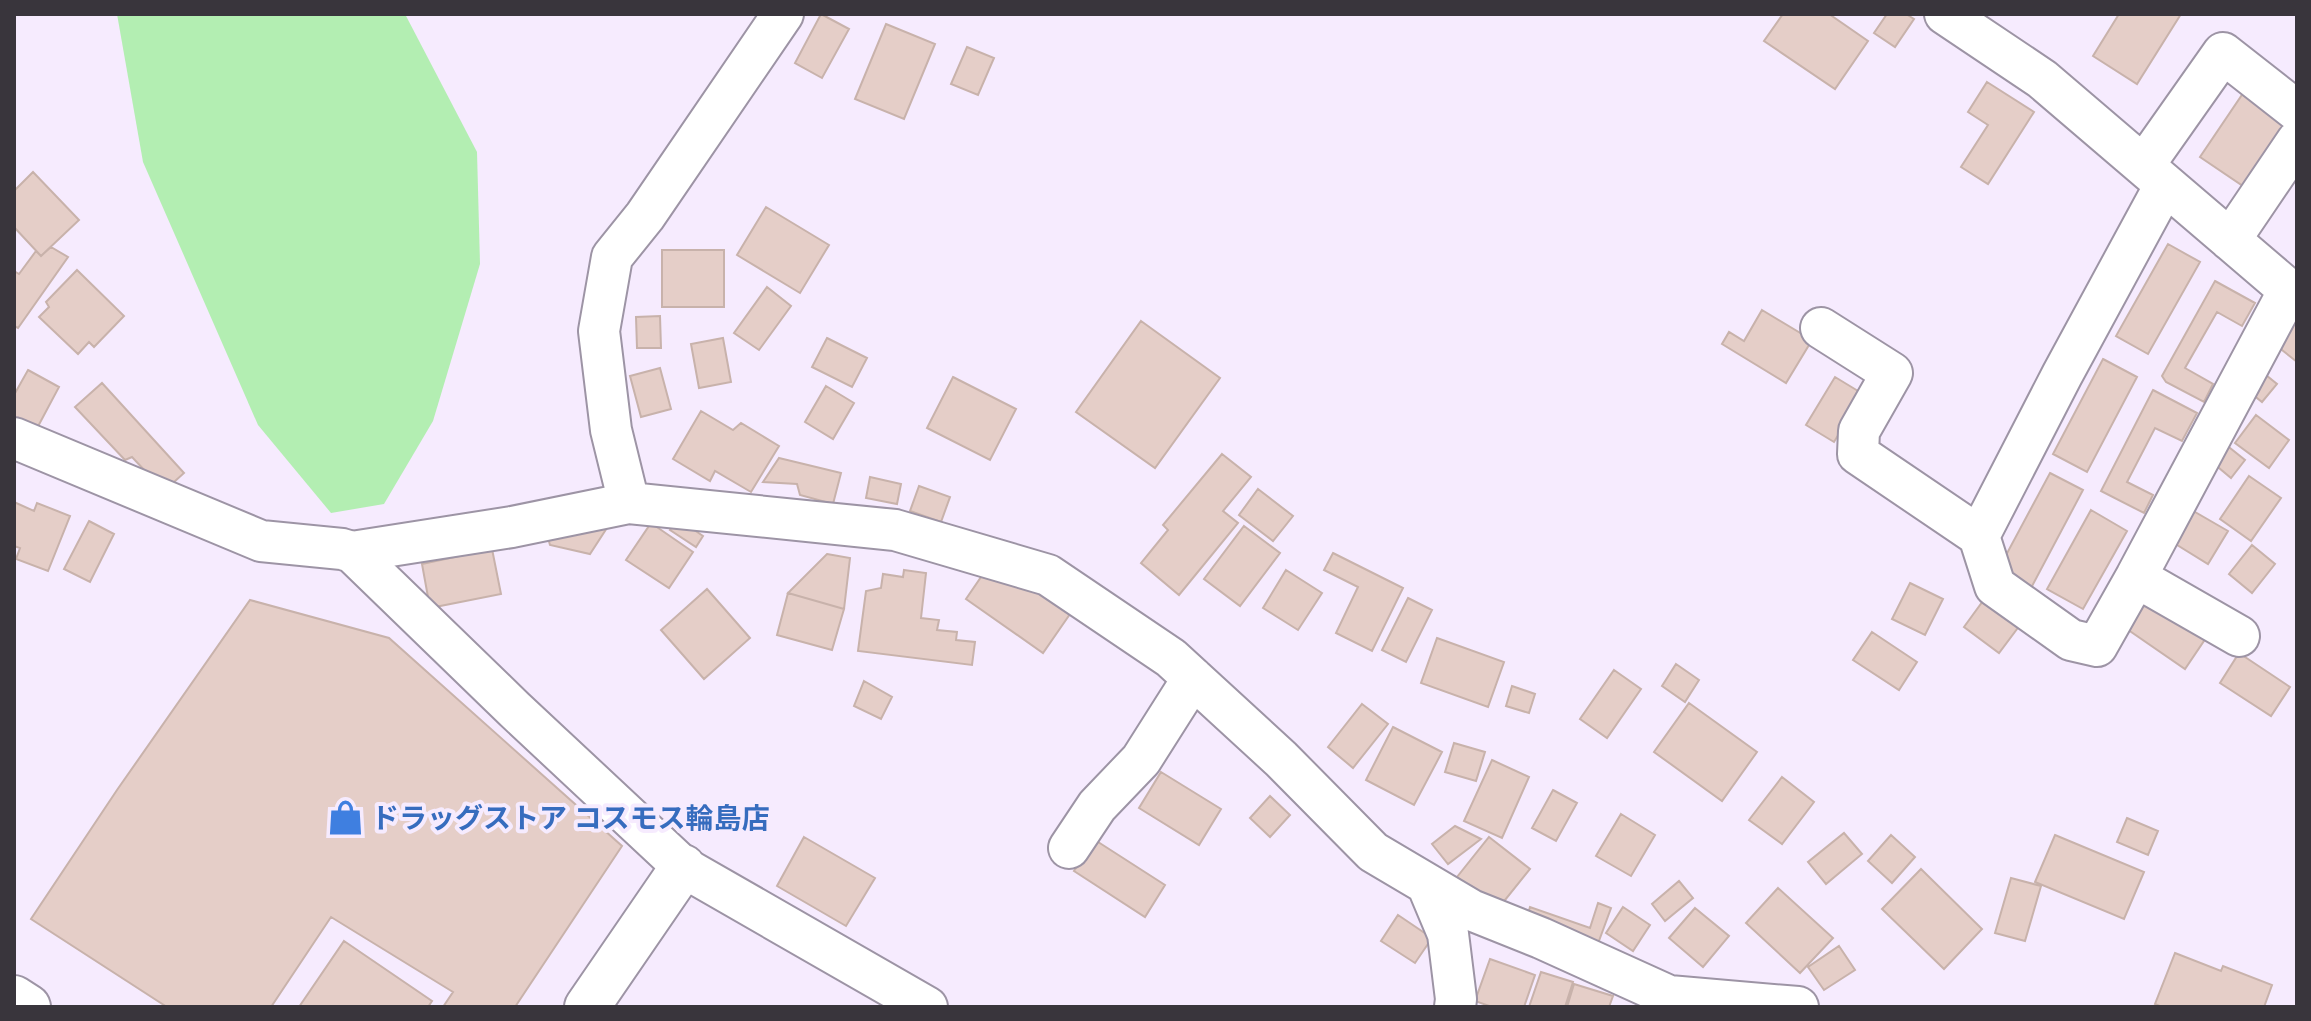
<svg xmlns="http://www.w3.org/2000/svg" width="2311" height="1021" viewBox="0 0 2311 1021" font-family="'Roboto Condensed','Noto Sans JP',sans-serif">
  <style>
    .green { fill: #b3eeb2 }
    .building { fill: #e5cec8; stroke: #c8b2ab; stroke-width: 2 }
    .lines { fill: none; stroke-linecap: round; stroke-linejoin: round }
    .street-casing { stroke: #9d94a5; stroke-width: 44 }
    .secondary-casing { stroke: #9d94a5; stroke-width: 48 }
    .street { stroke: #fff; stroke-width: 40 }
    .secondary { stroke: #fff; stroke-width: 44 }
    .labels { text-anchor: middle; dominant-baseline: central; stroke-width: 8; stroke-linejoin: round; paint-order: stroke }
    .shop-label { font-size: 28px; font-weight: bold; fill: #366cbe; stroke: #f6ebfe; text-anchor: start }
  </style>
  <rect width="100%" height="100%" fill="#f6ebfe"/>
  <!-- green -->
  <path class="green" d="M117,14h288l72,138 3,112 -47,157 -49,83 -53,9 -73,-88 -115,-263z"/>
  <!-- building -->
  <path class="building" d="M821,14l28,15 -27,49 -27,-15z
    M1783,14h46l39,27 -33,48 -71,-48z
    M1887,14h19l8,5 -19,28 -21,-14z
    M2119,14h62l-44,70 -44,-28z
    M886,24l49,20 -31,75 -49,-20z
    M967,47l27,11 -16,37 -27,-11z
    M1987,82l47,30 -46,72 -27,-17 27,-42 -20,-13z
    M2250,83l43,29 -50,74 -43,-29z
    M33,172l46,48 -38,36 -27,-29v-36z
    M766,207l63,38 -29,48 -63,-38z
    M2168,244l32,18 -52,92 -32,-18z
    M51,247l17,10 -50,71 -4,-2v-55l5,3 17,-23 5,5z
    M662,250h62v57h-62z
    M77,270l47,46 -30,31 -5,-5 -11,12 -39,-37 10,-10 -3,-5z
    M2215,281l40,22 -13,23 -25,-14 -32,56 28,16 -9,18 -38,-20 -4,-6z
    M767,287l24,19 -32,44 -25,-17z
    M1762,310l50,30 -26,43 -64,-39 7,-12 15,9z
    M2297,311v51l-25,-20z
    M660,316l1,32h-24l-1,-31z
    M1141,321l79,57 -65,90 -79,-56z
    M723,338l8,44 -32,6 -8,-44z
    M827,338l40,20 -15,29 -40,-20z
    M2103,359l34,18 -50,95 -34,-18z
    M2256,367l21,17 -15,18 -21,-17z
    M660,368l11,41 -30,8 -11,-41z
    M28,370l31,17 -24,45 -21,-12v-25z
    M953,377l63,32 -26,51 -63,-32z
    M1835,377l28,17 -29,48 -28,-17z
    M102,383l82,90 -20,18 -32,-34 -7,3 -50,-53z
    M826,386l28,17 -21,36 -28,-17z
    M2153,390l44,23 -15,28 -27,-13 -28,54 26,13 -9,18 -43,-22z
    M701,411l32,19 8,-7 38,23 -28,46 -36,-21 -5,10 -37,-22z
    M2256,415l33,25 -20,28 -34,-25z
    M2220,440l25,20 -14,18 -25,-21z
    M1222,454l29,23 -28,34 15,12 -59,72 -38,-32 27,-33 -5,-5z
    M779,458l62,15 -8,31 -33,-9 -3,-11 -34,-2z
    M2050,473l33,17 -52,98 -33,-18z
    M2249,476l32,22 -30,43 -31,-22z
    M870,477l31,7 -4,20 -31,-6z
    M919,486l31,11 -9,25 -31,-11z
    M1258,489l35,27 -20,25 -34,-26z
    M14,502l20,9 3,-8 33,13 -22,55 -32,-12 4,-11 -6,-2z
    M2188,508l40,23 -20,33 -39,-24z
    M2091,510l36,21 -44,78 -36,-20z
    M616,514l-26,40 -40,-9 -4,-14z
    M678,519l25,17 -7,11 -26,-17z
    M89,521l25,13 -24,48 -26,-13z
    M651,523l42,29 -24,36 -43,-28z
    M1244,526l36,27 -40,53 -36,-27z
    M2252,545l23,19 -23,29 -23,-19z
    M492,549l9,45 -71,14 -8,-44z
    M1333,553l70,35 -31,63 -36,-18 22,-46 -34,-17z
    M827,554l23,4 -6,51 -56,-16z
    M992,561l78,53 -27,39 -77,-54z
    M904,570l22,3 -5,45 18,2 -2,10 20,2 -1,8 19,2 -3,23 -114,-14 8,-60 15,-3 2,-14 20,3z
    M1286,570l36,23 -24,37 -35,-22z
    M1910,583l33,16 -18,36 -33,-16z
    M707,589l43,49 -46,41 -43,-49z
    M1991,590l35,27 -27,36 -35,-26z
    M2148,592l64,37 -27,40 -61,-42z
    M788,593l56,16 -12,41 -55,-15z
    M1408,598l24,12 -26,52 -24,-12z
    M250,600l139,38 233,208 -107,161h-72l10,-15 -122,-75 -60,90h-104l-136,-88 86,-129z
    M1872,632l45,30 -18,28 -46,-30z
    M1437,638l67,24 -16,45 -67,-24z
    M2239,653l51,34 -19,29 -51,-33z
    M1676,664l23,16 -14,22 -23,-16z
    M1614,670l27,19 -34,49 -27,-19z
    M864,681l28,16 -11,22 -27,-13z
    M1512,686l23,8 -6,19 -23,-7z
    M1689,703l68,49 -35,49 -68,-49z
    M1362,704l26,20 -35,44 -25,-21z
    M1393,727l49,25 -28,53 -48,-25z
    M1454,743l31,9 -9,29 -31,-9z
    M1492,760l37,17 -27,61 -38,-17z
    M1161,772l60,37 -22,36 -60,-37z
    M1782,777l32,25 -32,42 -33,-24z
    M1553,790l24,13 -21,38 -24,-13z
    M1270,796l20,19 -20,22 -20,-19z
    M1621,814l34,21 -24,41 -35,-20z
    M2127,818l31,13 -10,24 -31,-13z
    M1455,826l26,13 -33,25 -16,-20z
    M1844,833l18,21 -36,30 -18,-22z
    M1891,835l24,22 -23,26 -24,-22z
    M2055,835l89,37 -20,47 -89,-37z
    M804,837l71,41 -29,48 -69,-40z
    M1489,837l41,32 -33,41 -40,-33z
    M1095,840l70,45 -20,32 -71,-46z
    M1921,869l61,60 -38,40 -62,-60z
    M2011,878l30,8 -16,55 -30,-8z
    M1679,881l14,17 -28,23 -13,-17z
    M1778,888l55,50 -33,35 -54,-50z
    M1598,903l13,5 -15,41 -71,-25 5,-17 60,21z
    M1623,907l27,18 -17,26 -27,-18z
    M1695,908l34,28 -26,31 -34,-29z
    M1398,915l34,23 -17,25 -34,-22z
    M344,941l88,60 -4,6h-129z
    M1839,946l16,24 -31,20 -16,-23z
    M2175,953l46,18 2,-5 49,19 -8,22h-102l-7,-3z
    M1490,959l45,16 -11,32h-32l-17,-6z
    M1541,972l32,10 -8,25h-36z
    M1574,984l39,12 -4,11h-42z"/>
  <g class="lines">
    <defs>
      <path id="street" d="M1945,14l97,65 255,218
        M2144,165l79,-112 74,58
        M2165,185l-103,190 -83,161 16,50 76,54 26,6 39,-69 153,-287
        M2230,240l67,-99
        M1821,328l71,45 -33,58 -1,23 121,82
        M14,438l247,103 81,8 10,3 160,-25 117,-24 266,27 153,45 123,83 110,101 92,93 98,58 70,28 128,58 129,11
        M629,503l-18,-73 -12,-99 13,-74 33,-41 138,-202
        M352,552l162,157 169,158 244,140
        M2136,577l103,59
        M1069,848l28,-42 44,-46 52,-82
        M1427,884l21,50 8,65 -1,8"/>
      <path id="secondary" d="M14,998l14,9
        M587,1007l96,-140"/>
    </defs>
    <!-- street casing -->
    <use href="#street" class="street-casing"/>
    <!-- secondary casing -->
    <use href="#secondary" class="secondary-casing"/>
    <!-- street -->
    <use href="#street" class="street"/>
    <!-- secondary -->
    <use href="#secondary" class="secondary"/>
  </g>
  <!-- icons -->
  <defs>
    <symbol id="shop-bare" viewBox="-9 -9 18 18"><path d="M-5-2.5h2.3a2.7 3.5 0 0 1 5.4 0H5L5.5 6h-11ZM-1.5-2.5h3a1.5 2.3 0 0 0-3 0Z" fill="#3f7fe0" stroke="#f6ebfe" stroke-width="2.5" paint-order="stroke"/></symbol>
  </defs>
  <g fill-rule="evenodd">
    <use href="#shop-bare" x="320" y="792" width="51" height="51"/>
  </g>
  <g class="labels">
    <!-- shop labels -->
    <g class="shop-label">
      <text x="371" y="818">ドラッグストア コスモス輪島店</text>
    </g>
  </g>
  <!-- border -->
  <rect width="2311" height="1021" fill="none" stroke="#39353c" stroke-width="32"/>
</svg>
